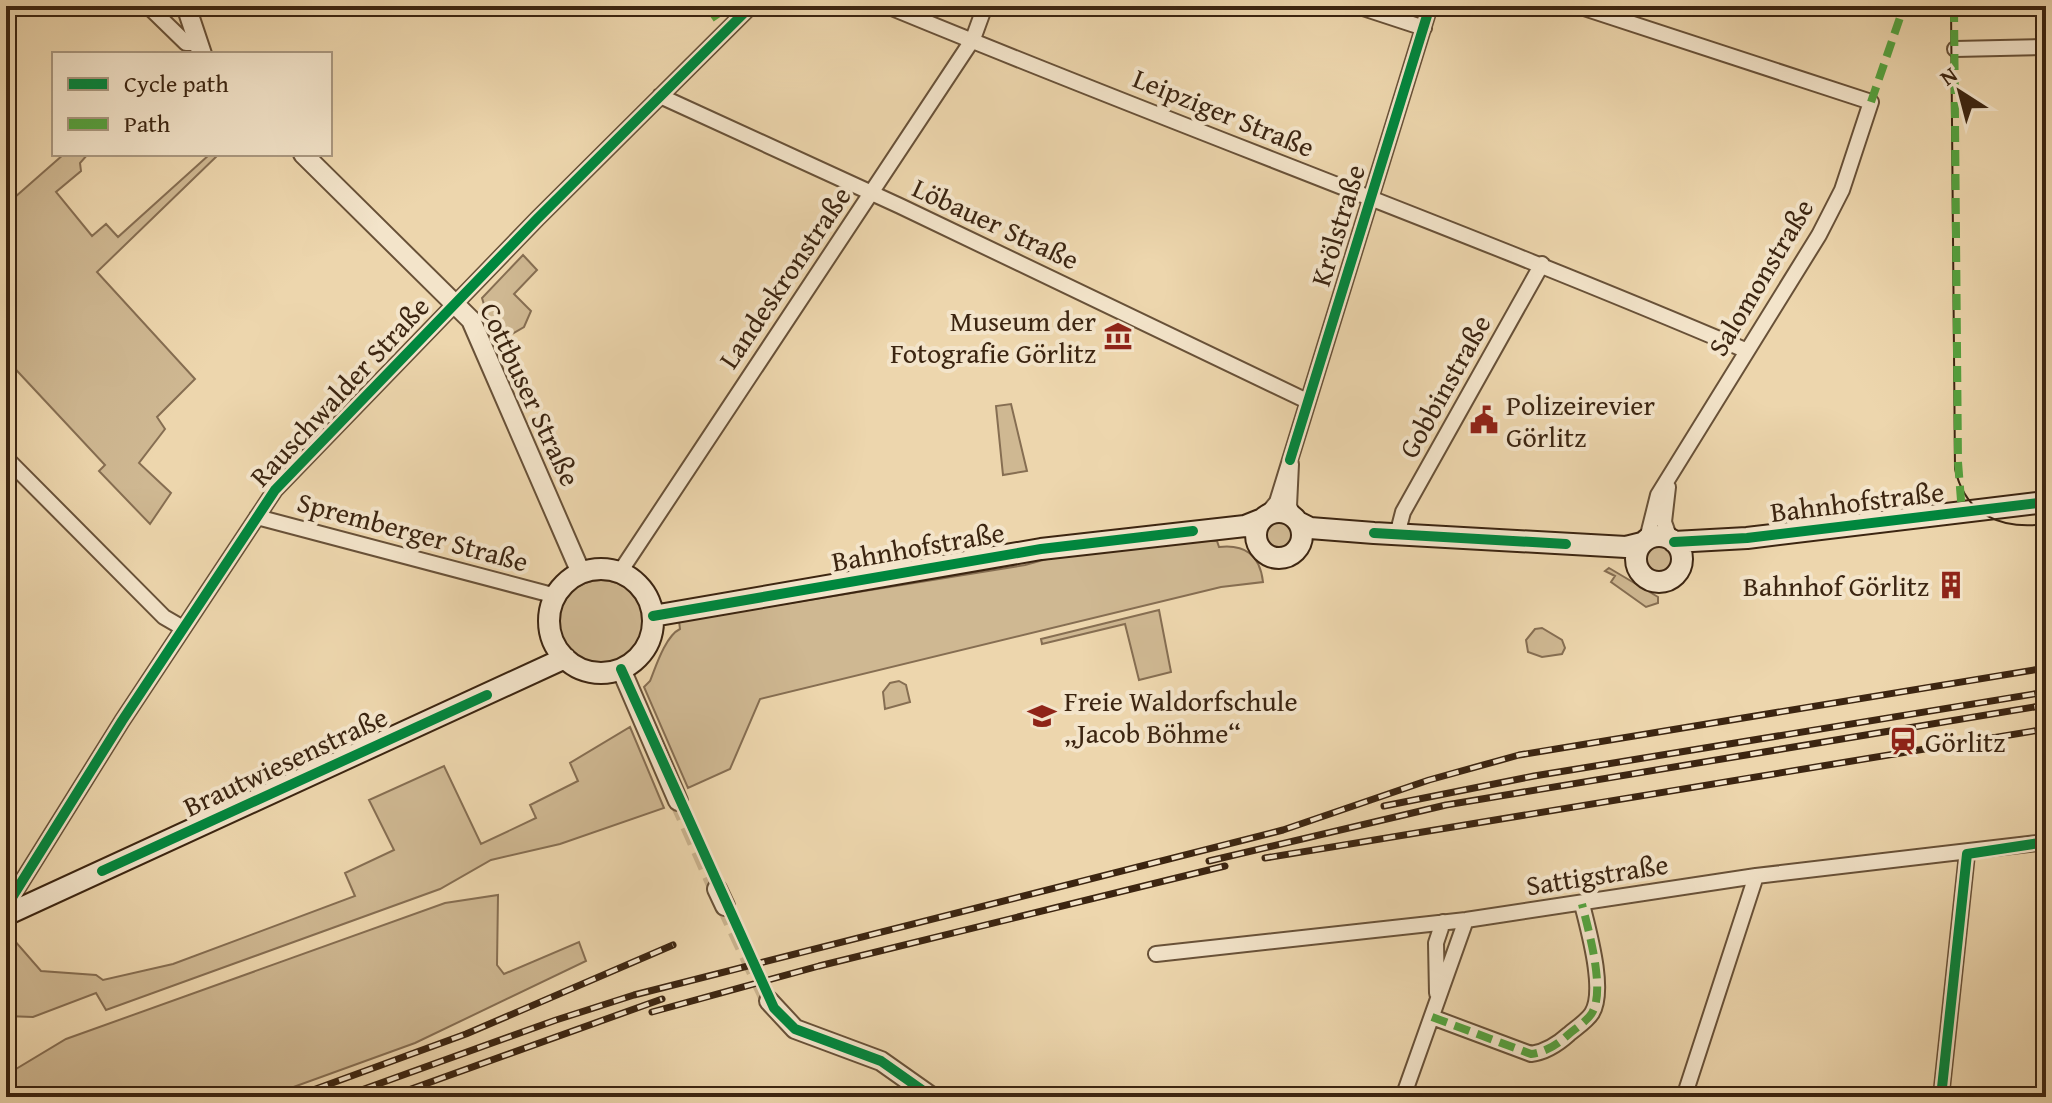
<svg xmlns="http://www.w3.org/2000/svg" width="2052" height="1103" viewBox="0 0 2052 1103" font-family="'Gentium Book Plus',serif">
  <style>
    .green { fill: #cfb892; stroke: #866e52; stroke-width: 2 }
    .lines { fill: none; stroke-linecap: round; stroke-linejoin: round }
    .tertiary-tunnel { stroke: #cab38e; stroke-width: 18; stroke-dasharray: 18 9; stroke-linecap: butt }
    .minor-casing { stroke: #685138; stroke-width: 18 }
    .tertiary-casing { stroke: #685138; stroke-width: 22 }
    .secondary-casing { stroke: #3c2511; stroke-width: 24 }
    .minor { stroke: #f3e4ca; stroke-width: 14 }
    .tertiary { stroke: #f3e4ca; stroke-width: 18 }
    .secondary { stroke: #f3e4ca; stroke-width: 20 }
    .tram { stroke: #3c2511; stroke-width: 2 }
    .rail-casing { stroke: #3c2511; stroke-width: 7 }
    .rail { stroke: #f3e4ca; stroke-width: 4; stroke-dasharray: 12; stroke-linecap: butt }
    .quiet { stroke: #54a33f; stroke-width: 8; stroke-dasharray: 16 8; stroke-linecap: butt }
    .cycleway-casing { stroke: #f3e4ca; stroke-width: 15 }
    .cycleway { stroke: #00873e; stroke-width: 10 }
    .labels { text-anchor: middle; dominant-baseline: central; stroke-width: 8; stroke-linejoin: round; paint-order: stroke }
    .street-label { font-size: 28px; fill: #3c2511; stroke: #f3e4ca }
    .poi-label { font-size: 28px; fill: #3c2511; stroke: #f3e4ca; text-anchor: start }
  </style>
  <rect width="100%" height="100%" fill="#edd6ad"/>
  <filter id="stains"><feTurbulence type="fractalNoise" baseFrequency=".0025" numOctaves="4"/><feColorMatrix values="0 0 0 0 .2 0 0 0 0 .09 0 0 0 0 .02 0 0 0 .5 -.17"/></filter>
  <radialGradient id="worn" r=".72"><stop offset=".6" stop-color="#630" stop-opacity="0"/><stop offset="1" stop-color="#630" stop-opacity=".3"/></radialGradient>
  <!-- green -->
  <path class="green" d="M64,154h24l-8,9 1,8 -25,21 36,44 14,-12 12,13 92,-83h9l-122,118 98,107 -38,38 8,12 -26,34 32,30 -21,31 -51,-53 6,-6 -99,-106v-154z
    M523,255l14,15 -23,24 17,17 -7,16 -22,13 -2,-6 -6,3 -12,-39z
    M1011,404l16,67 -24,4 -7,-69z
    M1264 534a15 15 0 1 1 30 0a15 15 0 1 1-30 0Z
    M1189,541h28l2,6c26,-3 41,8 44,35l-42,5 -461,112 -30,70 -42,19 -44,-101 6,-6c5,-12 15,-45 30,-52l-1,-8 346,-56 22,-6v-3l13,1z
    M1644 559a14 14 0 1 1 28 0a14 14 0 1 1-28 0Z
    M1609,568l49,29v6l-12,4 -35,-25 4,-6 -10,-5z
    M559 622a42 42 0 1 1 84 0a42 42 0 1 1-84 0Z
    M1159,610l12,62 -32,8 -14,-56 -83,20 -1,-5z
    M1535,629l7,-1 20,12 3,8 -3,6 -20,3 -14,-5 -2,-12z
    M899,681l7,4 4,17 -25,7 -2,-17 7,-9z
    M630,727l34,81 -104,36 -69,16 -51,29 -334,121 -10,-17 -63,24 -27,-1 2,-83 33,38 55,4 7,5 70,-16 182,-68 -10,-23 49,-23 -25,-50 75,-34 37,78 55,-26 -6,-13 48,-24 -8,-18z
    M498,895l-1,70 7,9 75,-32 7,19 -171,82 -149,54h-260v-22l60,-36 379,-136z"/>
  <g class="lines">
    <!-- tertiary-tunnel -->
    <path class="tertiary-tunnel" d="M678,801l39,88
      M725,906l44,95"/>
    <defs>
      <path id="minor" d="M148,6l38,37h10
        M887,6c285,118 574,223 858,344
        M1357,6l67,22
        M1578,6l293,96 -29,88 -23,45 -161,260 -11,44
        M1955,49l91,-2
        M660,96l240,110 407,195
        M6,458l158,159 19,11
        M1291,464l-2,42 5,11
        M1668,487l-4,35 6,17
        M1266,515l11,-13 153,-496
        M257,517l299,79
        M1397,535l6,-23 139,-248
        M620,572l353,-533 12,-33
        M6,907l116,-186 153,-231 262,-271 214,-213
        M1156,954l310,-34 290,-44 290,-34
        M1437,993l-1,-50 7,-21
        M1432,1017l99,37c15,-2 27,-10 38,-20 7,-6 18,-13 23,-21 14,-23 -4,-84 -10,-109
        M1403,1097l63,-177
        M1684,1097l72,-221
        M1941,1097l26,-243"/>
      <path id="tertiary" d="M186,6l16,48
        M303,154l168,166 110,253
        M621,669l57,132
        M717,889l8,17
        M769,1001l26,28 86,32 51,36"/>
      <path id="secondary" d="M1256 535a23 23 0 1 1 46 0a23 23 0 1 1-46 0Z
        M1298,522l12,6 64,5 252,14 16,-4
        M1636 559a23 23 0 1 1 46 0a23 23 0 1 1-46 0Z
        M1674,542l73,-4 299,-36
        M549 621a52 52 0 1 1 104 0a52 52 0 1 1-104 0Z
        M653,616l388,-67 204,-23 15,-6
        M6,915l559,-257"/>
    </defs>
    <!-- minor casing -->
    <use href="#minor" class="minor-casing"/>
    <!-- tertiary casing -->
    <use href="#tertiary" class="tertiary-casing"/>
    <!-- secondary casing -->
    <use href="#secondary" class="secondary-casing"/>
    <!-- minor -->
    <use href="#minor" class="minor"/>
    <!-- tertiary -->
    <use href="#tertiary" class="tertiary"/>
    <!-- secondary -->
    <use href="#secondary" class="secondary"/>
    <!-- tram -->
    <path class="tram" d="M1951,6l4,463c11,47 47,61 91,55
      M1937,1097l26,-226 21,-23 62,-10"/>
    <defs>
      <path id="rail" d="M1384,806l150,-30 512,-84
        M1265,858l781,-129
        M1209,861l237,-56 600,-100
        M652,1012l167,-46 406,-100
        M294,1097l172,-63 207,-89
        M342,1097l214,-77 78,-25 649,-165 146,-50 90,-25 527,-87
        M389,1097l273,-98"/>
    </defs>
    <!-- rail casing -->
    <use href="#rail" class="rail-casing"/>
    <!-- rail -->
    <use href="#rail" class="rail"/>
    <!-- quiet -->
    <path class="quiet" d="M708,6l17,25
      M1954,6l4,456 4,51
      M1871,102l33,-96
      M1432,1017l99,37c15,-2 27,-10 38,-20 7,-6 18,-13 23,-21 14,-23 -4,-84 -10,-109"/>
    <defs>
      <path id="cycleway" d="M1290,460l140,-454
        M1374,533l192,11
        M1674,542l73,-4 299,-36
        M653,616l388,-67 152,-18
        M621,669l153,339 21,21 86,32 51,36
        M102,871l385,-176
        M6,907l116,-186 153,-231 262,-271 214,-213
        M1941,1097l26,-243 79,-12"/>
    </defs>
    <!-- cycleway casing -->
    <use href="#cycleway" class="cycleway-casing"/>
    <!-- cycleway -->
    <use href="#cycleway" class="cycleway"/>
  </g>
  <!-- icons -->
  <defs>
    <symbol id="museum-bare" viewBox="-9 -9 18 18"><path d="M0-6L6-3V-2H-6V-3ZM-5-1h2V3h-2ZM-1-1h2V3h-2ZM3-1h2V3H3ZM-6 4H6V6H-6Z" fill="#8f2418" stroke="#f3e4ca" stroke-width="2.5" paint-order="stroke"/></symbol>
    <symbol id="civic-bare" viewBox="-9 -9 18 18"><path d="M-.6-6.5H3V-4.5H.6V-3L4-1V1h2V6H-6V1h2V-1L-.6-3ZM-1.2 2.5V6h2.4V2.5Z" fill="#8f2418" stroke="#f3e4ca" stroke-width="2.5" paint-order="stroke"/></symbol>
    <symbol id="building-bare" viewBox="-9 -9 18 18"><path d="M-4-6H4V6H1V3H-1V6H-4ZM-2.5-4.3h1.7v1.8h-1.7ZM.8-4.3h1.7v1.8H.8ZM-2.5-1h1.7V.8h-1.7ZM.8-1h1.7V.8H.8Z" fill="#8f2418" stroke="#f3e4ca" stroke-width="2.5" paint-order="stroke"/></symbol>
    <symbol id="school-bare" viewBox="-9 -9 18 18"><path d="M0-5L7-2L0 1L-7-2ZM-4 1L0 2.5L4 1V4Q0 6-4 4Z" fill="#8f2418" stroke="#f3e4ca" stroke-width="2.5" paint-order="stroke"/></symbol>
    <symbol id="station-bare" viewBox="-9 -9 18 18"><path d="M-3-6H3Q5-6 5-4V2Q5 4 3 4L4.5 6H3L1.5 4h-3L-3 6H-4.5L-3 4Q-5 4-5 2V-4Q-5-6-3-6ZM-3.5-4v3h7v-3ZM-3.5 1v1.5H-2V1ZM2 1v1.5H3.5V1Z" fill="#8f2418" stroke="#f3e4ca" stroke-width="2.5" paint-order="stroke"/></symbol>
  </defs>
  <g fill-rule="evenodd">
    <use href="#museum-bare" x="1098" y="316" width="40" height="40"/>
    <use href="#civic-bare" x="1464" y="400" width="40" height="40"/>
    <use href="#building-bare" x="1931" y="565" width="40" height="40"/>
    <use href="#school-bare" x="1022" y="696" width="40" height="40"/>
    <use href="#station-bare" x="1883" y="721" width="40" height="40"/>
  </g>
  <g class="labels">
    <!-- street labels -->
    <g class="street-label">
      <text transform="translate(1224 112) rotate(22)">Leipziger Straße</text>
      <text transform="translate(996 223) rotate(25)">Löbauer Straße</text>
      <text transform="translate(1337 225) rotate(-73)">Krölstraße</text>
      <text transform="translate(784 277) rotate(-56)">Landeskronstraße</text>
      <text transform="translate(1760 277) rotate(-59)">Salomonstraße</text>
      <text transform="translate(1444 386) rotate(-61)">Gobbinstraße</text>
      <text transform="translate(339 391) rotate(-47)">Rauschwalder Straße</text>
      <text transform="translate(531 394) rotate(65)">Cottbuser Straße</text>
      <text transform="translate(1857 501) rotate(-7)">Bahnhofstraße</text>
      <text transform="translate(413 531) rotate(15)">Spremberger Straße</text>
      <text transform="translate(918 546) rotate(-10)">Bahnhofstraße</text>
      <text transform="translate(285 761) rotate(-25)">Brautwiesenstraße</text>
      <text transform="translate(1597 874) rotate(-9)">Sattigstraße</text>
    </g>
    <!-- poi labels -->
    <g class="poi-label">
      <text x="1096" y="320" text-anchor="end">Museum der<tspan x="1096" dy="32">Fotografie Görlitz</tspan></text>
      <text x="1506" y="404">Polizeirevier<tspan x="1506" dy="32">Görlitz</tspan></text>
      <text x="1929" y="585" text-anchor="end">Bahnhof Görlitz</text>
      <text x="1064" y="700">Freie Waldorfschule<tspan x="1064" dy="32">„Jacob Böhme“</tspan></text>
      <text x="1925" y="741">Görlitz</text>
    </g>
  </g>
  <!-- margin -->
  <rect width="2052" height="1103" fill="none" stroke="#edd6ad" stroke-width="32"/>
  <rect x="8" y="8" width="2036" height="1087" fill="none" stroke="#3c2511" stroke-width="4"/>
  <rect x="16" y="16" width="2020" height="1071" fill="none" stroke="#3c2511" stroke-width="2"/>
  <!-- legend -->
  <rect x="52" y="52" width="280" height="104" fill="#f3e4ca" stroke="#aa9880" stroke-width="2"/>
  <rect x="68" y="78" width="40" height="12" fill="#00873e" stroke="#aa9880" stroke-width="2"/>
  <text x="124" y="92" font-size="24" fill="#3c2511">Cycle path</text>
  <rect x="68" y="118" width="40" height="12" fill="#54a33f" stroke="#aa9880" stroke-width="2"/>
  <text x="124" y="132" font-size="24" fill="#3c2511">Path</text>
  <!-- north arrow -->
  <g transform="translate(1960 92) rotate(324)" stroke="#f3e4ca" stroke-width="6" paint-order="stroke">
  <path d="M0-6L14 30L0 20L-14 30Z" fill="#3c2511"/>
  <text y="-12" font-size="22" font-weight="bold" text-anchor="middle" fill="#3c2511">N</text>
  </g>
  <rect width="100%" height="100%" filter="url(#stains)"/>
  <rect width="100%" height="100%" fill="url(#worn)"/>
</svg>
